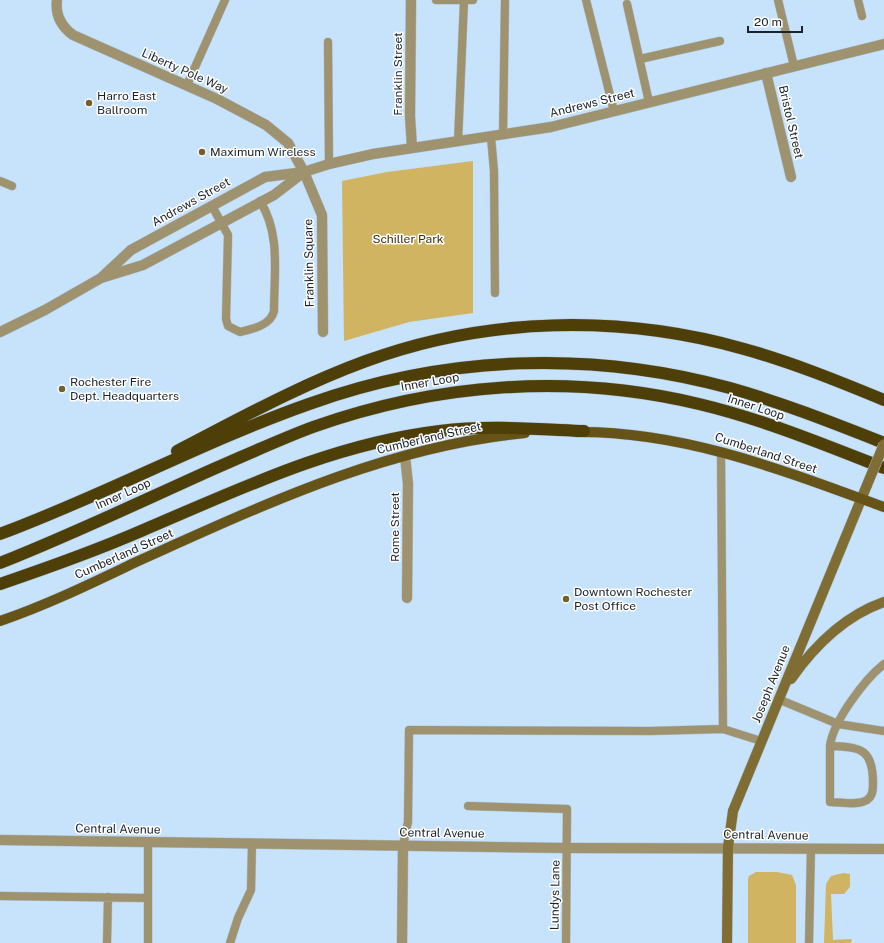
<svg xmlns="http://www.w3.org/2000/svg" width="884" height="943" viewBox="0 0 884 943" font-family="'Public Sans',sans-serif">
  <style>
    .green { fill: #d0b461 }
    .lines { fill: none; stroke-linecap: round; stroke-linejoin: round }
    .service-casing { stroke: #a8c0d6; stroke-width: 9 }
    .minor-casing { stroke: #a8c0d6; stroke-width: 11 }
    .tertiary-casing { stroke: #a8c0d6; stroke-width: 11 }
    .secondary-casing { stroke: #a8c0d6; stroke-width: 11 }
    .primary-casing { stroke: #a8c0d6; stroke-width: 11 }
    .motorway-casing { stroke: #a8c0d6; stroke-width: 13 }
    .service { stroke: #9f926e; stroke-width: 8 }
    .minor { stroke: #9f926e; stroke-width: 10 }
    .tertiary { stroke: #9f926e; stroke-width: 10 }
    .secondary { stroke: #806d33; stroke-width: 10 }
    .primary { stroke: #665317; stroke-width: 10 }
    .motorway { stroke: #4e3e08; stroke-width: 12 }
    .secondary-bridge-casing { stroke: #a8c0d6; stroke-width: 11; stroke-linecap: butt }
    .secondary-bridge { stroke: #806d33; stroke-width: 10 }
    .poi-dot { fill: #70602e; stroke: #fff; stroke-width: 1.5 }
    .labels { text-anchor: middle; dominant-baseline: central; stroke-width: 3; stroke-linejoin: round; paint-order: stroke }
    .street-label { font-size: 12px; fill: #19232c; stroke: #fff }
    .poi-label { font-size: 12px; fill: #19232c; stroke: #fff; text-anchor: start }
    .park-label { font-size: 12px; fill: #3c3006; stroke: #fff }
  </style>
  <rect width="100%" height="100%" fill="#c7e2fb"/>
  <!-- green -->
  <path class="green" d="M473,161v152l-64,9 -65,19 -2,-160 45,-9z
    M756,872h21l15,3 4,10v58h-48v-64l1,-3z
    M843,873l7,1v13l-6,7h-13l2,46 18,-1 1,2 -2,2h-26l2,-59 5,-8z"/>
  <g class="lines">
    <defs>
      <path id="service" d="M436,0h37
        M586,0l28,111
        M778,0l16,66
        M858,0l4,16
        M627,4l22,98
        M328,42l1,122
        M640,59l80,-18
        M187,85l38,-85
        M503,135l2,-135
        M491,137l3,34 1,122
        M458,142l6,-141
        M0,181l12,5
        M212,206l16,29 -2,84 2,7 12,6c13,-3 31,-7 34,-21 0,-37 7,-77 -14,-110
        M721,452l2,277
        M778,699l60,25 46,7
        M830,746c31,1 43,3 43,37 0,6 0,13 -6,17 -9,6 -27,2 -37,2v-56c3,-25 35,-67 54,-82
        M468,806l99,3 -1,134
        M403,846l5,-24 1,-92 241,1 73,-2 38,12
        M0,896l148,2
        M107,943l1,-46
        M148,943v-101
        M230,943l8,-25 13,-28 1,-47
        M809,943l2,-95"/>
      <path id="minor" d="M57,0c-2,15 4,26 16,35l144,64 49,26 22,18 16,29 18,43 1,117
        M766,73l25,104
        M405,456l3,28 -1,114
        M402,943l1,-97"/>
      <path id="tertiary" d="M411,0l-1,116 2,32
        M101,278l30,-28 134,-73 39,-5 25,-8 44,-10 178,-27 333,-83
        M0,332l45,-22 56,-32 42,-13 131,-70 30,-23
        M0,840l567,8 317,1"/>
      <path id="secondary" d="M791,679c24,-34 53,-63 93,-77
        M727,943l1,-96 5,-36 134,-326"/>
      <path id="primary" d="M577,432c107,-1 208,39 307,75
        M0,621c47,-16 92,-38 136,-59 125,-56 250,-116 389,-129"/>
      <path id="motorway" d="M177,451c62,-32 123,-66 189,-90 120,-44 254,-47 378,-12 47,13 94,32 140,51
        M0,534c105,-39 204,-93 309,-130 136,-49 282,-54 421,-16 53,15 103,35 154,55
        M0,563c71,-28 140,-61 209,-92 35,-15 69,-31 104,-44 124,-44 257,-54 386,-23 63,15 124,40 185,64
        M0,584c47,-16 95,-33 141,-53 99,-42 191,-87 299,-100 48,-6 96,-2 144,0"/>
    </defs>
    <!-- service casing -->
    <use href="#service" class="service-casing"/>
    <!-- minor casing -->
    <use href="#minor" class="minor-casing"/>
    <!-- tertiary casing -->
    <use href="#tertiary" class="tertiary-casing"/>
    <!-- secondary casing -->
    <use href="#secondary" class="secondary-casing"/>
    <!-- primary casing -->
    <use href="#primary" class="primary-casing"/>
    <!-- motorway casing -->
    <use href="#motorway" class="motorway-casing"/>
    <!-- service -->
    <use href="#service" class="service"/>
    <!-- minor -->
    <use href="#minor" class="minor"/>
    <!-- tertiary -->
    <use href="#tertiary" class="tertiary"/>
    <!-- secondary -->
    <use href="#secondary" class="secondary"/>
    <!-- primary -->
    <use href="#primary" class="primary"/>
    <!-- motorway -->
    <use href="#motorway" class="motorway"/>
    <defs>
      <path id="secondary-bridge" d="M867,485l17,-41"/>
    </defs>
    <!-- secondary-bridge casing -->
    <use href="#secondary-bridge" class="secondary-bridge-casing"/>
    <!-- secondary-bridge -->
    <use href="#secondary-bridge" class="secondary-bridge"/>
  </g>
  <!-- markers -->
  <g class="poi-dot">
    <circle cx="89" cy="103" r="4"/>
    <circle cx="202" cy="152" r="4"/>
    <circle cx="62" cy="389" r="4"/>
    <circle cx="566" cy="599" r="4"/>
  </g>
  <g class="labels">
    <!-- street labels -->
    <g class="street-label">
      <text transform="translate(185 71) rotate(24)">Liberty Pole Way</text>
      <text transform="translate(398 74) rotate(-90)">Franklin Street</text>
      <text transform="translate(592 103) rotate(-14)">Andrews Street</text>
      <text transform="translate(791 122) rotate(77)">Bristol Street</text>
      <text transform="translate(191 202) rotate(-29)">Andrews Street</text>
      <text transform="translate(309 263) rotate(-91)">Franklin Square</text>
      <text transform="translate(430 382) rotate(-10)">Inner Loop</text>
      <text transform="translate(756 407) rotate(18)">Inner Loop</text>
      <text transform="translate(429 438) rotate(-13)">Cumberland Street</text>
      <text transform="translate(766 453) rotate(18)">Cumberland Street</text>
      <text transform="translate(123 494) rotate(-24)">Inner Loop</text>
      <text transform="translate(395 527) rotate(-90)">Rome Street</text>
      <text transform="translate(124 554) rotate(-24)">Cumberland Street</text>
      <text transform="translate(771 684) rotate(-68)">Joseph Avenue</text>
      <text transform="translate(118 829) rotate(1)">Central Avenue</text>
      <text transform="translate(442 833) rotate(1)">Central Avenue</text>
      <text transform="translate(766 835) rotate(1)">Central Avenue</text>
      <text transform="translate(555 895) rotate(-89)">Lundys Lane</text>
    </g>
    <!-- poi labels -->
    <g class="poi-label">
      <text x="97" y="96">Harro East<tspan x="97" dy="14">Ballroom</tspan></text>
      <text x="210" y="152">Maximum Wireless</text>
      <text x="70" y="382">Rochester Fire<tspan x="70" dy="14">Dept. Headquarters</tspan></text>
      <text x="574" y="592">Downtown Rochester<tspan x="574" dy="14">Post Office</tspan></text>
    </g>
    <!-- park labels -->
    <g class="park-label">
      <text x="408" y="239">Schiller Park</text>
    </g>
  </g>
  <!-- scale -->
  <path d="M748 26v6h54v-6" fill="none" stroke="#19232c" stroke-width="2"/>
  <text x="754" y="26" font-size="12" fill="#19232c" stroke="#ffffff" stroke-width="3" paint-order="stroke">20 m</text>
</svg>
